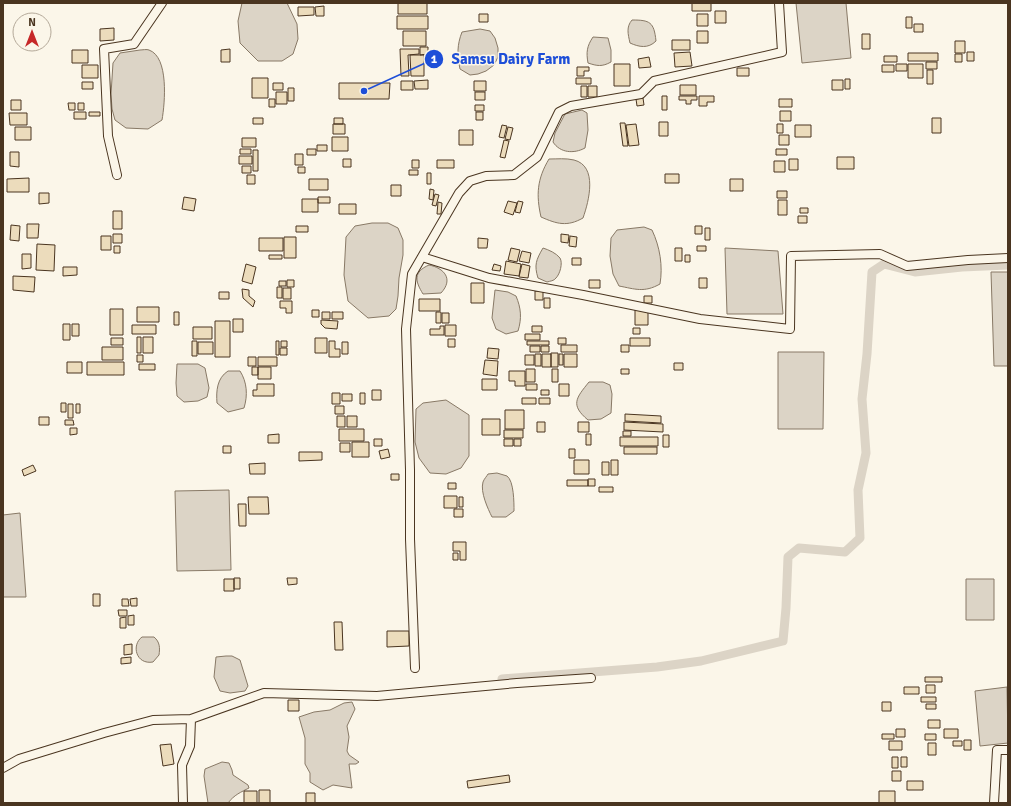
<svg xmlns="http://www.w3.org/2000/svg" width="1011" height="806" viewBox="0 0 1011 806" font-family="Signika,sans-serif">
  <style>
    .water { fill: #dcd4c6; stroke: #887966 }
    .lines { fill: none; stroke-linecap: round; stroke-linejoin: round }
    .canal { stroke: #dcd4c6; stroke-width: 9 }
    .building { fill: #ecdcbc; stroke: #4a3520 }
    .street-casing { stroke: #4a3520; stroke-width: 10 }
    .street { stroke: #fbf6e9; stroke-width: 8 }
    .leader { fill: none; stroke: #1d4ed8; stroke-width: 1.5 }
    .callout-dot { fill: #1d4ed8; stroke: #fbf6e9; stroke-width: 1.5 }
    .mark-label { font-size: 12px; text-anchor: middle; font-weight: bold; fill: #fff }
    .callout-label { font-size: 15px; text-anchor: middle; font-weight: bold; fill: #1d4ed8; stroke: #fbf6e9; stroke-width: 3; stroke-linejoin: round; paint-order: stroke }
  </style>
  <rect width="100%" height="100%" fill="#fbf6e9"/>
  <!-- water -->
  <path class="water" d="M242,3h45l10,21 1,15 -5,15 -11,7h-24l-18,-18 -2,-22z
    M796,3h50l5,55 -49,5z
    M632,20c18,0 22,2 24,21 -8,8 -17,6 -26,2 -2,-9 -4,-16 2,-23z
    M480,29l10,2 5,7 3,10v9l-4,8 -8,6 -8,3 -8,1 -10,-6c-3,-14 -3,-24 2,-37z
    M593,37l15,1 3,12v12c-9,5 -14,4 -23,1 -2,-11 -1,-17 5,-26z
    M140,50c2,0 7,-1 9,0 20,7 16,53 13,70l-14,9 -22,-1 -11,-8 -3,-11 -1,-15 2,-31 7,-10z
    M582,110l5,3 1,17 -3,18c-11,6 -25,5 -32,-6l2,-9 10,-19z
    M549,159c8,0 17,-1 25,1 24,6 15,41 9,58 -16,9 -26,6 -42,-1 -5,-22 -4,-38 8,-58z
    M372,223h16l10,5 5,12v15l-4,23 -1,18 -2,13 -7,7 -21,2 -20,-17 -4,-26 2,-38 9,-11z
    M644,227l8,3c8,17 11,36 8,54 -16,9 -25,5 -41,2l-6,-12 -3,-18 1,-18 6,-8z
    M543,248c6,2 13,5 17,10 3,5 0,16 -4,20 -2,3 -6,3 -9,4l-9,-4c-4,-13 -2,-18 5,-30z
    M725,248l53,3 5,63h-56z
    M429,265c15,3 25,14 12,28l-18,1c-8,-13 -10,-22 6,-29z
    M991,272h17v94h-14z
    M495,290l13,2 8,4c5,12 6,22 2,35l-12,3 -10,-5 -4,-11z
    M778,352h46l-1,77h-45z
    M177,364h21l7,4 4,20 -2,9 -9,4 -14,1 -7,-6 -1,-13z
    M228,371h12c7,11 8,24 4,37l-16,4 -11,-9c-1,-12 0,-25 11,-32z
    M589,382h14l7,3 2,9 -1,19 -10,6 -13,1c-18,-15 -12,-22 1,-38z
    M446,400l23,15v41l-8,12 -15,6 -16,-1 -11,-15 -4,-16 1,-33 7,-6z
    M497,473c3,1 7,2 10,3 7,5 7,27 7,35l-8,6h-14c-4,-8 -12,-25 -9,-35 1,-3 4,-6 5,-8z
    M229,490l2,80 -54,1 -2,-80z
    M20,513l6,84h-23v-82z
    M966,579h28v41h-28z
    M142,637h12c6,5 6,11 5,18l-6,7c-17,3 -22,-17 -11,-25z
    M226,656h6l8,4 8,26 -3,5 -15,2 -10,-2 -6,-14 2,-20z
    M1007,687l1,56 -28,3 -5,-55z
    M352,702l3,7 -8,17 2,11 -2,14 2,4 10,7 -3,2h-7l3,24 -19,-3 -10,5 -13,-8v-9l-5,-9v-26l-6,-21 15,-5 16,-2 14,-7z
    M222,762l7,1 3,7 1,5 15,10 1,3c-8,4 -15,7 -21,15h-20l-4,-27 1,-7z"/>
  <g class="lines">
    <!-- canal -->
    <path class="canal" d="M502,679l155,-12 44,-6 82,-20 3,-33 2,-51 11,-9 46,4 15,-14 -2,-48 8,-37 -4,-54 5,-45 5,-82 12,-8 31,8 47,-5 46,-2"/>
  </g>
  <!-- building -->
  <path class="building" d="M398,3h29v11h-29z
    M692,3h19v8h-19z
    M324,6v10h-8l-1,-9z
    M298,7h16v8l-16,1z
    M715,11h11v12h-11z
    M479,14h9v8h-9z
    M697,14h11v12h-11z
    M397,16h31v13h-31z
    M906,17h6v11h-6z
    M914,24h9v8h-9z
    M114,28v12l-14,1v-12z
    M403,31h23v15h-23z
    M697,31h11v12h-11z
    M862,34h8v15h-8z
    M672,40h18v10h-18z
    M955,41h10v12h-10z
    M420,47h8v7l-8,1z
    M230,49v13h-9v-12z
    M400,49h19v5l-11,1 1,21h-8z
    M72,50h16v13h-16z
    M690,52l2,14 -17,1 -1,-14z
    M967,52h7v9h-7z
    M908,53h30v8h-30z
    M955,54h7v8h-7z
    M410,55h14v21h-13z
    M884,56h13v6h-13z
    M649,57l2,10 -12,1 -1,-9z
    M926,62h11v7h-11z
    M614,64h16v22h-16z
    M896,64h11v7h-11z
    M908,64h15v14h-15z
    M82,65h16v13h-16z
    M882,65h12v7h-12z
    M577,67h12v4h-5v5h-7z
    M737,68h12v8h-12z
    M927,70h6v14h-6z
    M252,78h16v20h-16z
    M576,78h15v6h-15z
    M845,79h5v10h-5z
    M428,80v9h-13l-1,-8z
    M832,80h11v10h-11z
    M401,81h12v9h-12z
    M474,81h12v10h-12z
    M82,82h11v7h-11z
    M273,83h10v7h-10z
    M339,83h51l-1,16h-50z
    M680,85h16v10h-16z
    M581,86h6v11h-6z
    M588,86h9v11h-9z
    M288,88h6v13h-6z
    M276,92h11v12h-11z
    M475,92h10v8h-10z
    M662,96h5v14h-5z
    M679,96h18v4h-6v4h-5v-4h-7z
    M699,96h15v6h-7v4h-8z
    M643,98l1,7 -7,1 -1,-7z
    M269,99h6v8h-6z
    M779,99h13v8h-13z
    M11,100h10v10h-10z
    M68,103h7v7h-6z
    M78,103h6v7h-6z
    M475,105h9v6h-9z
    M780,111h11v10h-11z
    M74,112h12v7h-12z
    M89,112h11v4h-11z
    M476,112h7v8h-7z
    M9,113h18v12h-17z
    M253,118h10v6h-10z
    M334,118h9v6h-9z
    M932,118h9v15h-9z
    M659,122h9v14h-9z
    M620,123h5l3,23h-5z
    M333,124h12v10h-12z
    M636,124l3,21 -10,1 -3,-21z
    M777,124h6v9h-6z
    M502,125l5,1 -3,12 -5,-1z
    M795,125h16v12h-16z
    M15,127h16v13h-16z
    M508,127l5,1 -3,12 -5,-1z
    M459,130h14v15h-14z
    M779,135h10v10h-10z
    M332,137h16v14h-16z
    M242,138h14v9h-14z
    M504,140l5,1 -4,17 -5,-1z
    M317,145h10v6h-10z
    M240,149h11v5h-11z
    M307,149h9v6h-9z
    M776,149h11v6h-11z
    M253,150h5v21h-5z
    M10,152h9v15l-9,-1z
    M295,154h8v11h-8z
    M239,156h13v8h-13z
    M837,157h17v12h-17z
    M343,159h8v8h-8z
    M789,159h9v11h-9z
    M412,160h7v8h-7z
    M437,160h17v8h-17z
    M774,161h11v11h-11z
    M242,166h9v7h-9z
    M298,167h7v6h-7z
    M409,170h9v5h-9z
    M427,173h4v11h-4z
    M665,174h14v9h-14z
    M247,175h8v9h-8z
    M29,178v14h-22v-13z
    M309,179h19v11h-19z
    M730,179h13v12h-13z
    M391,185h10v11h-10z
    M430,189l4,1 -1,10 -4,-1z
    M777,191h10v7h-10z
    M39,193h10v10l-10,1z
    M435,194l4,1 -3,11 -4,-1z
    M184,197l12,2 -2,12 -12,-2z
    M318,197h12v6h-12z
    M302,199h16v13h-16z
    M778,200h9v15h-9z
    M508,201l9,2 -4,12 -9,-3z
    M518,201l5,1 -3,11 -5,-1z
    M438,202l4,1 -1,11h-4z
    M339,204h17v10h-17z
    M800,208h8v5h-8z
    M113,211h9v18h-9z
    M798,216h9v7h-9z
    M27,224h12l-1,14h-11z
    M11,225l9,1 -1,15 -9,-1z
    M296,226h12v6h-12z
    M695,226h7v8h-7z
    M705,228h5v12h-5z
    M113,234h9v9h-9z
    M561,234l8,1 -1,8 -7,-1z
    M101,236h10v14h-10z
    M570,236l7,1 -1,10 -7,-1z
    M284,237h12v21h-12z
    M259,238h24v13h-24z
    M478,238l10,1 -1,9h-9z
    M37,244l18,1 -1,26 -18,-1z
    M114,246h6v7h-6z
    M697,246h9v5h-9z
    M511,248l9,2 -3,12 -9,-2z
    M675,248h7v13h-7z
    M522,251l9,2 -2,10 -10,-2z
    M22,254h9v14l-9,1z
    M269,255h13v4h-13z
    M685,255h5v7h-5z
    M572,258h9v7h-9z
    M506,261l15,3 -2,12 -15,-2z
    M246,264l10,3 -4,17 -10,-3z
    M494,264l7,2 -1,5 -8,-1z
    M522,264l8,2 -2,12 -9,-1z
    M63,267h14v8l-14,1z
    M13,276l22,1 -1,15 -21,-2z
    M699,278h8v10h-8z
    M287,280h7v7h-7z
    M589,280h11v8h-11z
    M279,281h7v5h-7z
    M471,283h13v20h-13z
    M277,287h5v11h-5z
    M283,288h8v11h-8z
    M242,289l7,1v6l6,5 -2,6 -10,-9z
    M535,291h8v9h-8z
    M219,292h10v7h-10z
    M644,296h8v7h-8z
    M544,298h6v10h-6z
    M419,299h21v12h-21z
    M280,301h12v12h-6v-5h-6z
    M137,307h22v15h-22z
    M635,307h13v18h-13z
    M110,309h13v26h-13z
    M312,310h7v7h-7z
    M174,312h5v13h-5z
    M322,312h8v7h-8z
    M332,312h11v7h-11z
    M436,312h5v11h-5z
    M442,313h7v10h-7z
    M233,319h10v13h-10z
    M321,320l17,1 -1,8 -12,-1 -4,-4z
    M215,321h15v36h-15z
    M63,324h7v16h-7z
    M72,324h7v12h-7z
    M132,325h24v9h-24z
    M445,325h11v11h-11z
    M440,326h4v9h-14v-6h10z
    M532,326h10v6h-10z
    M193,327h19v12h-19z
    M633,328h7v6h-7z
    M525,334h15v6h-15z
    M137,337h4v16h-4z
    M143,337h10v16h-10z
    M111,338h12v7h-12z
    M315,338h12v15h-12z
    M558,338h8v6h-8z
    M630,338h20v8h-20z
    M448,339h7v8h-7z
    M192,341h5v15h-5z
    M276,341h3v14h-3z
    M281,341h6v6h-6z
    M329,341h6v8h5v8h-11z
    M527,341h22v4h-22z
    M198,342h15v12h-15z
    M342,342h6v12h-6z
    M561,345h16v7h-16z
    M621,345h8v7h-8z
    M530,346h10v6h-10z
    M541,346h8v6h-8z
    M102,347h21v13h-21z
    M280,348h7v7h-7z
    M488,348l11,1 -1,10 -11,-1z
    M551,353h7v14h-7z
    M535,354h6v12h-6z
    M542,354h9v13h-9z
    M559,354h4v11h-4z
    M564,354h13v13h-13z
    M137,355h6v7h-6z
    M525,355h9v10h-9z
    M248,357h8v9h-8z
    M258,357h19v9h-19z
    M485,360l13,1 -1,15 -14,-2z
    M67,362h15v11h-15z
    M87,362h37v13h-37z
    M674,363h9v7h-9z
    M139,364h16v6h-16z
    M252,367h6v8h-6z
    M258,367h13v12h-13z
    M526,369h9v13h-9z
    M552,369h6v13h-6z
    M621,369h8v5h-8z
    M509,371h16v15h-10v-5h-6z
    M482,379h15v11h-15z
    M257,384h17v12h-21v-6h4z
    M526,384h11v6h-11z
    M559,384h10v12h-10z
    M372,390h9v10h-9z
    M541,390h8v5h-8z
    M332,393h8v11h-8z
    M360,393h5v11h-5z
    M342,394h10v7h-10z
    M522,398h14v6h-14z
    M539,398h11v6h-11z
    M61,403h5v9h-5z
    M68,404h5v14h-5z
    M76,404h4v9h-4z
    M335,406h9v8h-9z
    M505,410h19v19h-19z
    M625,414l36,2v7l-36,-2z
    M337,416h8v11h-8z
    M347,416h10v11h-10z
    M39,417h10v8h-10z
    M482,419h18v16h-18z
    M65,420h8l1,5h-9z
    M537,422h8v10h-8z
    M578,422h11v10h-11z
    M624,422l39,2v8l-39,-2z
    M70,428h7v6l-7,1z
    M339,429h25v12h-25z
    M504,430h19v8h-19z
    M623,431h8v5h-8z
    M279,434v9h-11v-8z
    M586,434h5v11h-5z
    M663,435h6v12h-6z
    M620,437h38v9h-38z
    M374,439h8v7h-8z
    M504,439h9v7h-9z
    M514,439h7v7h-7z
    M352,442h17v15h-17z
    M340,443h10v9h-10z
    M223,446h8v7h-8z
    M624,447h33v7h-33z
    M388,449l2,8 -9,2 -2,-8z
    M569,449h6v9h-6z
    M299,452h23v8l-23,1z
    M574,460h15v14h-15z
    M611,460h7v15h-7z
    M602,462h7v13h-7z
    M265,463v11h-15l-1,-10z
    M33,465l3,6 -12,5 -2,-6z
    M391,474h8v6h-8z
    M588,479h7v7h-7z
    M567,480h21v6h-21z
    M448,483h8v6h-8z
    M599,487h14v5h-14z
    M444,496h13v12h-13z
    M248,497h20l1,17h-20z
    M459,497h4v10h-4z
    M238,504h8v22h-7z
    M454,509h9v8h-9z
    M453,542h13v18h-6v-9h-7z
    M453,553h5v7h-5z
    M234,578h6v11h-6z
    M287,578h10v6l-9,1z
    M224,579h10v12h-10z
    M93,594h7v12h-7z
    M137,598v8h-6l-1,-7z
    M122,599h6l1,7h-7z
    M118,610h9v6h-8z
    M134,615v10h-6v-9z
    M126,617v11h-6v-10z
    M334,622h8l1,28h-8z
    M387,631h22v15l-22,1z
    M132,644v10l-8,1v-10z
    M131,657v6l-10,1v-6z
    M925,677h17v5h-17z
    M926,685h9v8h-9z
    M904,687h15v7h-15z
    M921,697h15v5h-15z
    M288,700h11v11h-11z
    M882,702h9v9h-9z
    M926,704h10v5h-10z
    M928,720h12v8h-12z
    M896,729h9v8h-9z
    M944,729h14v9h-14z
    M882,734h12v5h-12z
    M925,734h11v6h-11z
    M964,740h7v10h-7z
    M889,741h13v9h-13z
    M953,741h9v5h-9z
    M928,743h8v12h-8z
    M171,744l3,20 -11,2 -3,-21z
    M892,757h6v11h-6z
    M901,757h6v10h-6z
    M892,771h9v10h-9z
    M509,775l1,7 -42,6 -1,-7z
    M907,781h16v9h-16z
    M259,790h11v13h-11z
    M244,791h13v12h-13z
    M879,791h16v12h-16z
    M306,793h9v10h-9z"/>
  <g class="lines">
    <defs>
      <path id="street" d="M117,175l-9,-39 -4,-87 30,-5 28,-41
        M422,257l67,21 94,17 117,24 90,10 1,-73 89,-2 27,12 61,-6 40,-2
        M415,668l-5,-129v-69l-4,-141 6,-55 47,-81 11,-12 16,-5 28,-1 23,-18 22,-45 12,-6 70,-12 13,-13 128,-29 -3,-49
        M3,768l16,-9 85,-26 49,-13 38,-1 73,-26 113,3 140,-13 74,-5
        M183,803l-1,-38 8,-19 1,-27
        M994,803l3,-53h11"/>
    </defs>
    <!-- street casing -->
    <use href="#street" class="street-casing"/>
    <!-- street -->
    <use href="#street" class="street"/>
  </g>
  <!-- callouts -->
  <path class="leader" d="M364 91L434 59"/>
  <g class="callout-dot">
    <circle cx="364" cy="91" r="4"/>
    <circle cx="434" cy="59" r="10"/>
  </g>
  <g class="mark-label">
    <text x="434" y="63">1</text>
  </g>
  <g class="callout-label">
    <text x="511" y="64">Samsu Dairy Farm</text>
  </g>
  <!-- border -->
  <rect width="1011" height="806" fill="none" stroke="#4a3520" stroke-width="8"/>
  <!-- north arrow -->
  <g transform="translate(32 32)"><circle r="19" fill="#fbf6e9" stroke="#b4a999"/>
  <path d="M0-3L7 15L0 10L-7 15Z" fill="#c62828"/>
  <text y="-6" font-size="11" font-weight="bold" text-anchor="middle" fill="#4a3520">N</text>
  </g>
</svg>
